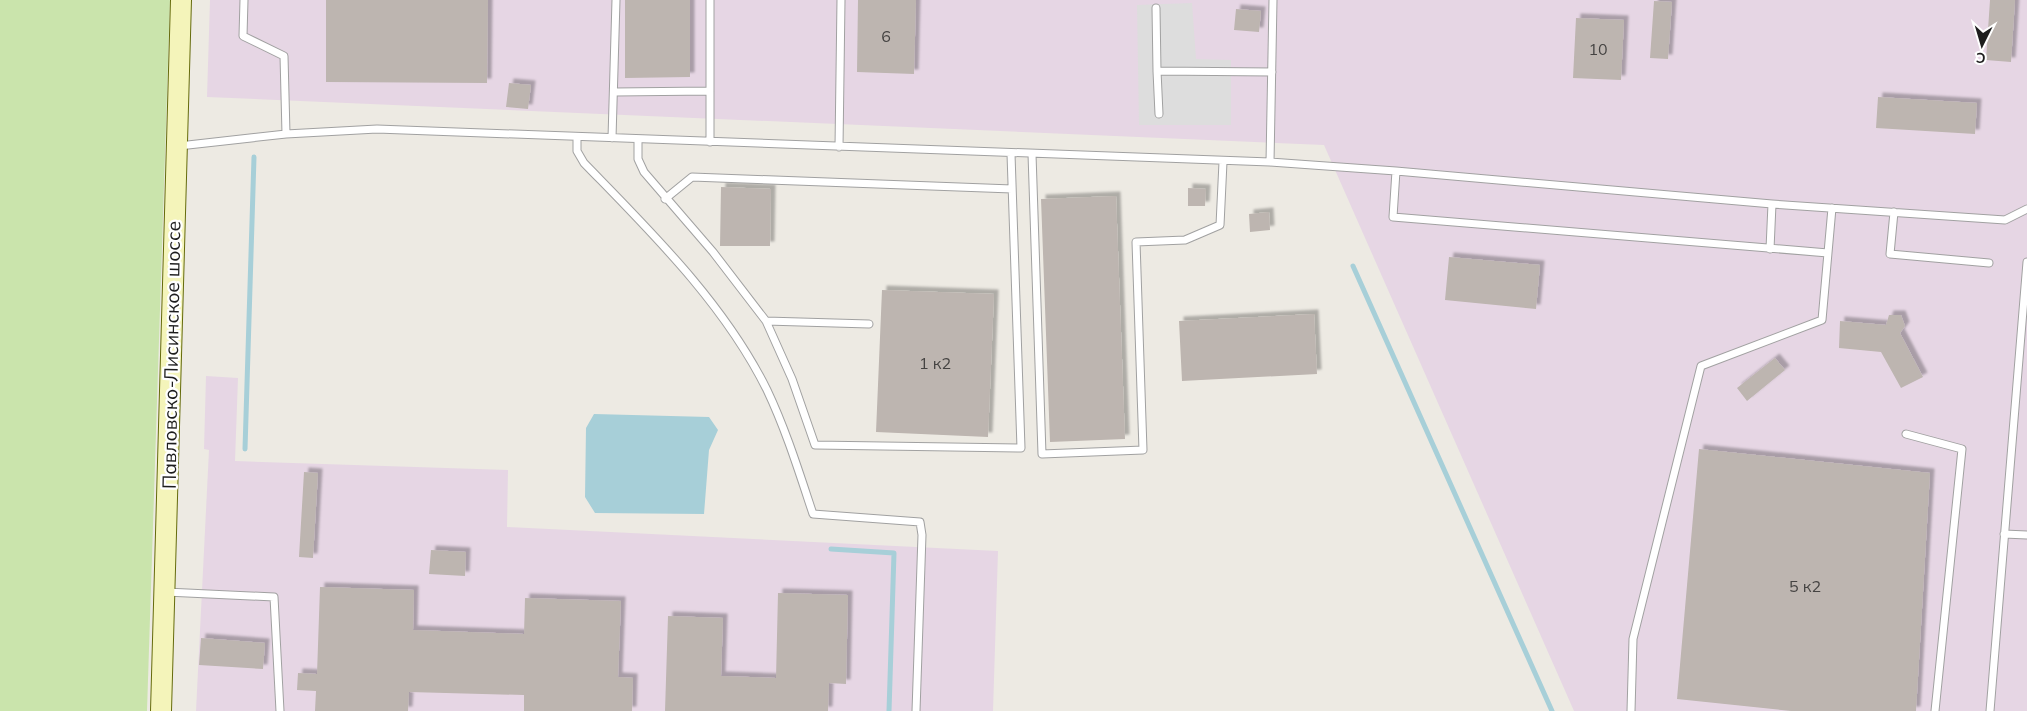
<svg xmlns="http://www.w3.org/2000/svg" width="2027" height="711" viewBox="0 0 2027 711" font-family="Mulish,sans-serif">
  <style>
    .industrial { fill: #e6d6e4 }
    .grass { fill: #cae4ac }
    .parking { fill: #ddd }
    .water { fill: #a7cfd8 }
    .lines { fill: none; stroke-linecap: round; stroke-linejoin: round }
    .stream { stroke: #a7cfd8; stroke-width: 5 }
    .building { fill: #bdb5b0; filter: url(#shadow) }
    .lane-casing { stroke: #a1a1a1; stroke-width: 9 }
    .secondary-casing { stroke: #656b0c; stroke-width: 22 }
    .lane { stroke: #fff; stroke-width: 7 }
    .secondary { stroke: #f4f4ba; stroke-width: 20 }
    .labels { text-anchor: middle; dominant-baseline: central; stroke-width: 4.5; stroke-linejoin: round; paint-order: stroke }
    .number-label { font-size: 16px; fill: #454342 }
    .street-label { font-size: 19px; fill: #1d1d1d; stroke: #fff }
  </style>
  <defs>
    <filter id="shadow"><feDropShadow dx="4.5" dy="-4.5" stdDeviation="1" flood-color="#0004"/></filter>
  </defs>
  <rect width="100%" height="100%" fill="#edeae3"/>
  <!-- industrial -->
  <path class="industrial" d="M210,0h1817v711h-453l-250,-566 -1117,-48z
    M206,376l32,2 -3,83 273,9 -1,57 491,24 -5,160h-797l13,-261 -5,-1z"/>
  <!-- grass -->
  <path class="grass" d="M0,0h170l-23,711h-147z"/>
  <!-- parking -->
  <path class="parking" d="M1192,3l4,56 35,1v65h-92l-2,-120z"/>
  <!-- water -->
  <path class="water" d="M594,414l115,3 9,13 -9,20 -5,64 -109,-1 -10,-16 1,-69z"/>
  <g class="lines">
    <!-- stream -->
    <path class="stream" d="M1353,266l199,445
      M245,449l9,-292
      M831,549l63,4 -5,158"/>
  </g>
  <!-- building -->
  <path class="building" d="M326,0h162l-1,83 -161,-1z
    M625,0h65v77l-65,1z
    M858,0h58l-2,74 -57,-2z
    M1990,0h25l-4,62 -25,-2z
    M1654,1l18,1 -4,57 -18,-1z
    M1236,9l25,2 -2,21 -25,-2z
    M1576,18l48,2 -3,60 -48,-2z
    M509,83l22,2 -3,24 -22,-2z
    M1878,97l99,6 -2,31 -99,-6z
    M721,187l50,2 -1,57h-50z
    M1188,188l18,1 -1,17h-17z
    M1116,196l9,243 -75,3 -9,-243z
    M1269,212l1,18 -20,2 -1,-18z
    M1449,257l91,8 -4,44 -91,-9z
    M882,290l112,4 -6,143 -112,-5z
    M1314,314l3,60 -135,7 -3,-60z
    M1889,315h12l4,11 -5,7 23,44 -22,11 -20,-36 -42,-4 1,-27 46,4z
    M1775,358l10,12 -38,31 -10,-13z
    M1699,449l231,24 -14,238h-125l-114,-12z
    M304,472l14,1 -5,85 -14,-1z
    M431,550l35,2 -1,24 -36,-2z
    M320,587l94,3 -1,40 111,4 1,-36 96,3 -3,76 15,1 -1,33h-108v-16l-115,-3 -1,19h-93l1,-20 -19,-1 1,-17 19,1z
    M778,593l70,2 -2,89 -17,-1 -1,28h-163l3,-95 55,2 -2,58 55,2z
    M201,638l64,5 -2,26 -64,-4z"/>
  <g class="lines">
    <defs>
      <path id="lane" d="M244,0l-1,36 41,20 2,78
        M1156,8l1,63
        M615,92l95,-1
        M1159,114l-2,-43 115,1
        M577,137v14l7,12c67,69 140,140 183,227 19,40 32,82 46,124l107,8 2,13 -6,176
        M612,138l4,-138
        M638,139v20l6,13 69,80 53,69 26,58 23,66 206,3 -10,-294
        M710,142v-142
        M179,146l107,-12 91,-5 893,33 126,9 376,33 233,16 22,-11
        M839,147l2,-147
        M1032,154l10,300 101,-4 -7,-208 49,-2 35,-15 3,-63
        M1270,162l3,-162
        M1396,171l-3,46 435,36
        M665,199l27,-22 320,12
        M1894,212l-4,42 99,9
        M1770,249l2,-45
        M766,321l103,3
        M1906,434l56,15 -27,262
        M2004,534l23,1
        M166,592l108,5 6,114
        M1631,711l2,-72 68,-273 121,-46 10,-112
        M1990,711l37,-449"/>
      <path id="secondary" d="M161,711l20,-711"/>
    </defs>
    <!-- lane casing -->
    <use href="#lane" class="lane-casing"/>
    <!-- secondary casing -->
    <use href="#secondary" class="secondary-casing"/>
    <!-- lane -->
    <use href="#lane" class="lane"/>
    <!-- secondary -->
    <use href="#secondary" class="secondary"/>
  </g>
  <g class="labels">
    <!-- number labels -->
    <g class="number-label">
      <text x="886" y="36">6</text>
      <text x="1598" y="49">10</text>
      <text x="935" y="363">1 к2</text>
      <text x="1805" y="586">5 к2</text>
    </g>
    <!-- street labels -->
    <g class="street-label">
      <text transform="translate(171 355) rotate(-89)">Павловско-Лисинское шоссе</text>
    </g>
  </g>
  <!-- north arrow -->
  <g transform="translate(1982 45) rotate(185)" stroke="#ffffff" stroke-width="4" paint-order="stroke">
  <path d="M0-4L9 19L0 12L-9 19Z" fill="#1d1d1d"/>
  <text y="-8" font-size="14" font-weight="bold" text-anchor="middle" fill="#1d1d1d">С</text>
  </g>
</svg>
